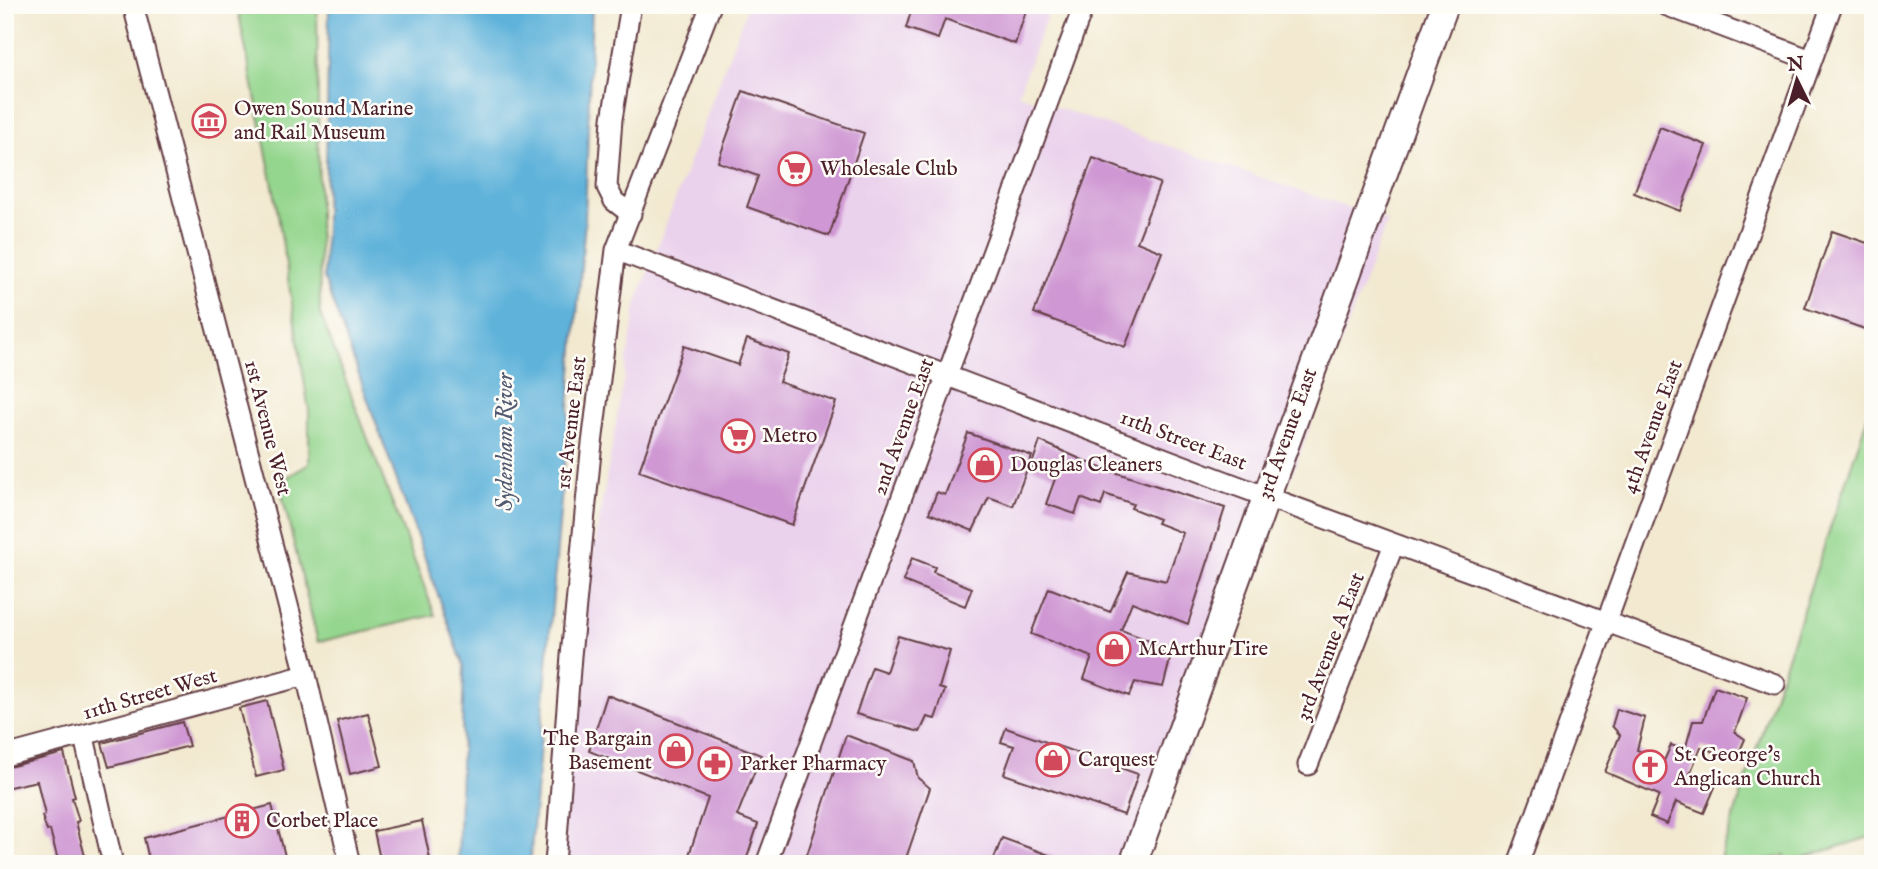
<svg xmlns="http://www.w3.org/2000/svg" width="1878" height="869" viewBox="0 0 1878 869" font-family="'IM FELL English',serif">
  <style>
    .built { fill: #ead1ec }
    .green { fill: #94d68e; stroke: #6f7a5c; stroke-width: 2 }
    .water { fill: #5fb2da; stroke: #546882; stroke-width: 2 }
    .building { fill: #cf97d3 }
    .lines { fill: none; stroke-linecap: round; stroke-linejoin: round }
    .minor-casing { stroke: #633d44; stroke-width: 23 }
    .secondary-casing { stroke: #633d44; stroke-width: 30 }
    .minor { stroke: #fff; stroke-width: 19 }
    .secondary { stroke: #fff; stroke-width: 26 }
    .labels { text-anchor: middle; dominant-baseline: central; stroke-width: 5; stroke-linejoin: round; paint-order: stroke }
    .poi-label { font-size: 21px; fill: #4a1f2b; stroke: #fdfcf7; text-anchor: start }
    .street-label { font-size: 21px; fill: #4a1f2b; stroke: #fdfcf7 }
    .water-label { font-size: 23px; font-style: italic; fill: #525a71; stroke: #fdfcf7 }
  </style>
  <rect width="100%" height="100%" fill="#fdfcf7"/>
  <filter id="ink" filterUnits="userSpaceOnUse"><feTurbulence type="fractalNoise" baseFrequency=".0143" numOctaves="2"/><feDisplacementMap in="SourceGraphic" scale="14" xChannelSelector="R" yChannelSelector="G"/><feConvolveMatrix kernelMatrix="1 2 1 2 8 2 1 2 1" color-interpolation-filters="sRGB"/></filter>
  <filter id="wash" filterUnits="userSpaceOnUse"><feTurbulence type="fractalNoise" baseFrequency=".00686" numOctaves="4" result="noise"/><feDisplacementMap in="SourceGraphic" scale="28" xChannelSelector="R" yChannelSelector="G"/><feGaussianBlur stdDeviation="1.57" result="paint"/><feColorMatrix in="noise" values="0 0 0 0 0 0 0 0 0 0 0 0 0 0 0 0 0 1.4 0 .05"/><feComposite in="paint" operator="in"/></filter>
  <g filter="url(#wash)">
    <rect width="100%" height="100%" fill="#f2e9d0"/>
    <!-- built -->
    <path class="built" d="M748,5h303l-33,89 369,127 -241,643h-597l26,-204 62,-358z"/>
    <!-- green -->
    <path class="green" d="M237,5h80l3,308 115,302 -117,27 -36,-147 7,-19 20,-12v-53l-34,-215z
      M1873,400v436l-87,27 -1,-8 -30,9h-37z"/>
    <!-- water -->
    <path class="water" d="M329,5h263l-7,216 -55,643h-72l6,-197 -140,-389z"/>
    <g id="blocks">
      <!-- building -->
      <path class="building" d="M913,5h115l-13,39 -70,-25 -7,20 -32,-11z
        M743,91l121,42 -35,103 -82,-29 11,-31 -40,-14z
        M1660,127l46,18 -26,66 -46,-18z
        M1093,158l67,25 -23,59 25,10 -37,95 -91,-34z
        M1832,231l41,14v87l-68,-24z
        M747,339l42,15 -10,28 57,20 -44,123 -153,-54 45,-125 54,19z
        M968,433l64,23 -19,50 -24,-9 -16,34 -44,-18 8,-21 8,3z
        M1040,441l56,25 129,42 -37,116 -56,-22 -11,28 27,10 22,20 -7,27 -28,-5 -6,14 -45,-17 8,-22 -61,-23 18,-46 61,24 18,-40 38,9 17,-48 -26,-10 2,-4 -28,-11 2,-4 -28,-10 -4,12 -20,-8 -6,16 -29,-10 10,-28 -25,-9z
        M912,558l23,9 -2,5 39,16 -7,18 -62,-25z
        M898,636l52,15 -11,37 6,2 -10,29 -8,-2 -7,15 -64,-18 16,-47 14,5z
        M1715,687l32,11 -12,34 10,7 -9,21 -35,-13 -12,29 26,11 -11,26 -28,-11 -9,22 -17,-7 9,-22 -54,-23 15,-37 -8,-9 5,-17 28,9 -8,32 27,11 7,-16 14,5 8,-29h10z
        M607,695l154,60 -24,61 21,8 -13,40h-59l22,-66 -119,-47z
        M267,701l17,69 -28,7 -17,-69z
        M368,713l14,53 -32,8 -13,-53z
        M182,722l7,24 -80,21 -7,-24z
        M1006,728l132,46 -14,41 -120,-41 10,-28 -13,-4z
        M846,735l68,26 4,17 12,10 -26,76h-100z
        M64,753l11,44 -3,1 7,23 -3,1 11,42h-28l-9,-34 -3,1 -5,-15 3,-1 -8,-34 -32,7v-20z
        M272,805l15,59h-137l-6,-26z
        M422,821l8,38 -22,5h-27l-7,-33z
        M1002,838l66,24v2h-76z"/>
    </g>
  </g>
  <g filter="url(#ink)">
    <use href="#blocks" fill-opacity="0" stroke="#633d44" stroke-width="2"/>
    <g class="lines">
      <defs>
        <path id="minor" d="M133,5l173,670 44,189
          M631,5l-19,114 -5,68 7,14 17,13
          M1665,5l146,55
          M616,250l616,234 543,200
          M84,737l29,127
          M5,756l301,-81
          M1308,765l86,-221
          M555,864l16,-208 20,-204 25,-202 95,-245
          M766,864l318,-859
          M1518,864l314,-859"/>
        <path id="secondary" d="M1133,864l312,-859"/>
      </defs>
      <!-- minor casing -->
      <use href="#minor" class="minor-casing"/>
      <!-- secondary casing -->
      <use href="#secondary" class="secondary-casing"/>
      <!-- minor -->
      <use href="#minor" class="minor"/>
      <!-- secondary -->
      <use href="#secondary" class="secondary"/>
    </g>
  </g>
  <!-- icons -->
  <defs>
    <symbol id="museum-ring" viewBox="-11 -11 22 22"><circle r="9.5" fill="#fdfcf7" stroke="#d1495b" stroke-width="1.5"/><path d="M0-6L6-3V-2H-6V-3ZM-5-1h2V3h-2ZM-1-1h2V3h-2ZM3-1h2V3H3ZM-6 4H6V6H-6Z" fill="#d1495b"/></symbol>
    <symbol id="supermarket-ring" viewBox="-11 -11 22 22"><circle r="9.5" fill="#fdfcf7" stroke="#d1495b" stroke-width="1.5"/><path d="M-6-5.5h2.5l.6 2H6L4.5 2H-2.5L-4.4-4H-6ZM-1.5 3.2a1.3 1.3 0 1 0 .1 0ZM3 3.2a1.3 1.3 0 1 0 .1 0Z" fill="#d1495b"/></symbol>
    <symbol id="shop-ring" viewBox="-11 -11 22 22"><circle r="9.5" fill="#fdfcf7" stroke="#d1495b" stroke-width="1.5"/><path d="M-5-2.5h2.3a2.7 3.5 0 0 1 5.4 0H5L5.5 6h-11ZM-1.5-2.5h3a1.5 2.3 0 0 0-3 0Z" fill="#d1495b"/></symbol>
    <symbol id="pharmacy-ring" viewBox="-11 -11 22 22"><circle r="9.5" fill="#fdfcf7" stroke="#d1495b" stroke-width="1.5"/><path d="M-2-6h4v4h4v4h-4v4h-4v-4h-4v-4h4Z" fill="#d1495b"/></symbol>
    <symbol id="church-ring" viewBox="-11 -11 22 22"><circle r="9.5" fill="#fdfcf7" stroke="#d1495b" stroke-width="1.5"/><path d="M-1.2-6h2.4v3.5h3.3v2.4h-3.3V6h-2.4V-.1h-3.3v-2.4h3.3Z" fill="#d1495b"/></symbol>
    <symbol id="building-ring" viewBox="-11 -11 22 22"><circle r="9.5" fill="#fdfcf7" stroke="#d1495b" stroke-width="1.5"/><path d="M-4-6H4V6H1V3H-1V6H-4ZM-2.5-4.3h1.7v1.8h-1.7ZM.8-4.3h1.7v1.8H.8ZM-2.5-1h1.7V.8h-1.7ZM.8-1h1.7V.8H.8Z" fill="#d1495b"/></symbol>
  </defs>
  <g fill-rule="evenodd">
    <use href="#museum-ring" x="190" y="102" width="38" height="38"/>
    <use href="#supermarket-ring" x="776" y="150" width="38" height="38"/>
    <use href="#supermarket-ring" x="719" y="417" width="38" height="38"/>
    <use href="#shop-ring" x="966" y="446" width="38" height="38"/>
    <use href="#shop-ring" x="1095" y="630" width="38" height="38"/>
    <use href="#shop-ring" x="657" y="732" width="38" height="38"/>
    <use href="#shop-ring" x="1034" y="741" width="38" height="38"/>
    <use href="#pharmacy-ring" x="696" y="745" width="38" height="38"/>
    <use href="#church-ring" x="1631" y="748" width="38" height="38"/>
    <use href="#building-ring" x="223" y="802" width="38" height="38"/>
  </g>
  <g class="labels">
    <!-- poi labels -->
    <g class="poi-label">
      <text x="234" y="109">Owen Sound Marine<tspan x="234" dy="24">and Rail Museum</tspan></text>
      <text x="820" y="169">Wholesale Club</text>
      <text x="762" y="436">Metro</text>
      <text x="1010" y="465">Douglas Cleaners</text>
      <text x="1138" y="649">McArthur Tire</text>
      <text x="652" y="739" text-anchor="end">The Bargain<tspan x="652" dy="24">Basement</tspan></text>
      <text x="1674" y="755">St. George's<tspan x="1674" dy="24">Anglican Church</tspan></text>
      <text x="1078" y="760">Carquest</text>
      <text x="740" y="764">Parker Pharmacy</text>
      <text x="266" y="821">Corbet Place</text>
    </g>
    <!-- street labels -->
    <g class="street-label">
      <text transform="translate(572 423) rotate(-83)">1st Avenue East</text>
      <text transform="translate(904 427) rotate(-70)">2nd Avenue East</text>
      <text transform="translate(1653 427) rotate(-70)">4th Avenue East</text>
      <text transform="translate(267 428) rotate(76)">1st Avenue West</text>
      <text transform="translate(1288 434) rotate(-70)">3rd Avenue East</text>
      <text transform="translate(1183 441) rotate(21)">11th Street East</text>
      <text transform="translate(1331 647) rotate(-69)">3rd Avenue A East</text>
      <text transform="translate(150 695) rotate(-16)">11th Street West</text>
    </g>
    <!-- water labels -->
    <g class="water-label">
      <text transform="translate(505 442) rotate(-90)">Sydenham River</text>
    </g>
  </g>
  <!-- margin -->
  <rect width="1878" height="869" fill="none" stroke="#fdfcf7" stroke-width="28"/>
  <!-- north arrow -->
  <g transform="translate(1797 80) rotate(355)" stroke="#fdfcf7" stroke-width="5" paint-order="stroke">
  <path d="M0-5L12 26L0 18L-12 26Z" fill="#4a1f2b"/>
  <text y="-10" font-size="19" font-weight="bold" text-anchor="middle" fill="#4a1f2b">N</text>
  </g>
</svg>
